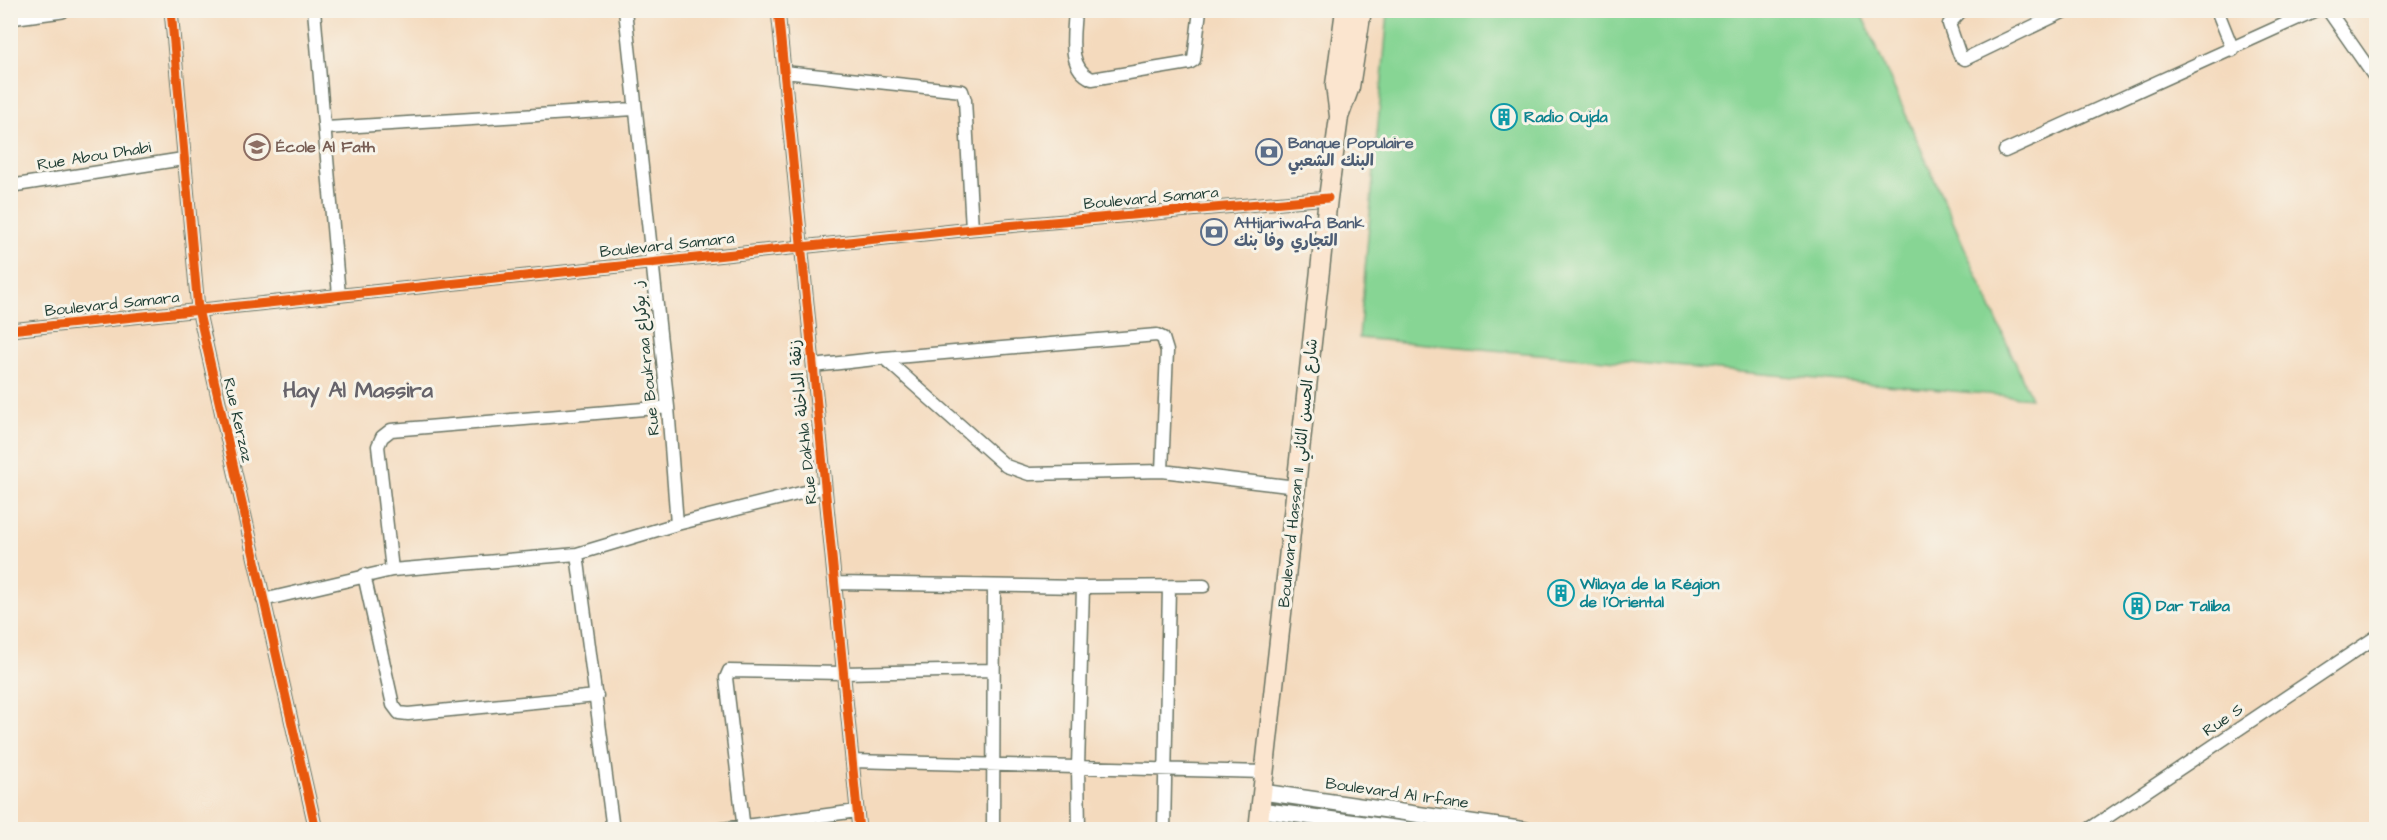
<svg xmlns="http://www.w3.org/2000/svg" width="2387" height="840" viewBox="0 0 2387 840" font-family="'Architects Daughter','Playpen Sans Arabic',sans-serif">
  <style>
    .green { fill: #87d594; stroke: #538964; stroke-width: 1.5 }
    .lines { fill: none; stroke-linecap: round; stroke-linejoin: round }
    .minor-casing { stroke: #6a7464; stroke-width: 15 }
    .tertiary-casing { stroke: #6a7464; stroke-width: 18 }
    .secondary-casing { stroke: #6a7464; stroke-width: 21 }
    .minor { stroke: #fff; stroke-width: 12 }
    .tertiary { stroke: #fff; stroke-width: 15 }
    .secondary { stroke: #fbe5cf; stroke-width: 18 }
    .cycleway-casing { stroke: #f7f3e8; stroke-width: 13 }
    .cycleway { stroke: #e8590c; stroke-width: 9 }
    .labels { text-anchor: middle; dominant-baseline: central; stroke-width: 6; stroke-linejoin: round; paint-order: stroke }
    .culture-label { font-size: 16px; font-weight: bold; fill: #0d838f; stroke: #f7f3e8; text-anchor: start }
    .service-label { font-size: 16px; font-weight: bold; fill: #4e5e75; stroke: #f7f3e8; text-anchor: start }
    .education-label { font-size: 16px; font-weight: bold; fill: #785e54; stroke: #f7f3e8; text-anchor: start }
    .street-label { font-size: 16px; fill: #1f3d34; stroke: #f7f3e8 }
    .district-label { font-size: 22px; font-weight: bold; fill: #67646b; stroke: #f7f3e8 }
  </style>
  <rect width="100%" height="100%" fill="#f7f3e8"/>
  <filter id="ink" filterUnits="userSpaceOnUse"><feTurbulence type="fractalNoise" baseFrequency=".0167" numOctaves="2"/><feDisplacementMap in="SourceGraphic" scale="12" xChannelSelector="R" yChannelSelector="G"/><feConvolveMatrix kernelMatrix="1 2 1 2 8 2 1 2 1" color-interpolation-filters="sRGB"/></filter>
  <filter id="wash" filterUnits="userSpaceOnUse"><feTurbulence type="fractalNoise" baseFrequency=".008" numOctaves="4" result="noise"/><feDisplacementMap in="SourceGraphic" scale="24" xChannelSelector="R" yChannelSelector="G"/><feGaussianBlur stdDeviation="1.35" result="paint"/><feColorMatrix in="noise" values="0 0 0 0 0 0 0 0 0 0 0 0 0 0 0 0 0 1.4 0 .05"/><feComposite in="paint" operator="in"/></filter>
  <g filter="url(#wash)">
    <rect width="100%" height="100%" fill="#f4dabd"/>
    <!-- green -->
    <path class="green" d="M1388,12l472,-1 171,387 -672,-60z"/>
  </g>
  <g filter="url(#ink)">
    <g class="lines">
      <defs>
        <path id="minor" d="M171,10l27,299 118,521
          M314,10l25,285
          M625,10l43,397 9,117
          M778,10l81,820
          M1075,10c-1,24 -9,58 17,69l97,-16 5,-3 6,-50
          M1962,10l-13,14 11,32 5,3 102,-49
          M2217,10l16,40
          M2328,10l48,69
          M784,72l178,19 3,9 7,129
          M326,128l308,-19
          M2005,151l311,-141
          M10,186l173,-27
          M10,330l962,-101 356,-31
          M884,358l273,-23 6,3 4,13 -5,120
          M813,366l71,-8 122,108 23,8 133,-3 134,16
          M577,554l36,276
          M392,570l-14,-124 4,-9 9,-7 277,-23
          M364,575l29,130 6,8 9,1 189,-18
          M835,583l248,4 121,-1
          M263,600l129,-30 185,-16 100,-30 148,-37
          M852,761l412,11
          M715,830l142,-19
          M744,830l-18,-152 3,-7 114,2 150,-3
          M993,830l1,-244
          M1079,830l-1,-63 5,-180
          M1164,830l5,-243
          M2088,830l288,-193"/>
        <path id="tertiary" d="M10,17l52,-7
          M1262,792l264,38
          M1261,810l148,20"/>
        <path id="secondary" d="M1339,116l-4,-31 10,-75
          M1258,830l70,-632 11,-81 11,-30 12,-77"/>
      </defs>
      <!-- minor casing -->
      <use href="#minor" class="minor-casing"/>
      <!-- tertiary casing -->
      <use href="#tertiary" class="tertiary-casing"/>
      <!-- secondary casing -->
      <use href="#secondary" class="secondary-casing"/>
      <!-- minor -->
      <use href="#minor" class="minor"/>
      <!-- tertiary -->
      <use href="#tertiary" class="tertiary"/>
      <!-- secondary -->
      <use href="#secondary" class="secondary"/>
      <defs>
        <path id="cycleway" d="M171,10l27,299 118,521
          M778,10l81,820
          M10,330l962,-101 356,-31"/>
      </defs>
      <!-- cycleway casing -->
      <use href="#cycleway" class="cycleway-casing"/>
      <!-- cycleway -->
      <use href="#cycleway" class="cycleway"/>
    </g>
  </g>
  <!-- icons -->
  <defs>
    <symbol id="building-ring" viewBox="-11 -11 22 22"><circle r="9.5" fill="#f7f3e8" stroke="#0f9aa8" stroke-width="1.5"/><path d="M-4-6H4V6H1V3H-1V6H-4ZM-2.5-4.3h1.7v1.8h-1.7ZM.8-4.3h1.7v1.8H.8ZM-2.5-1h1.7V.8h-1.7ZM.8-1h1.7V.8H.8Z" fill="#0f9aa8"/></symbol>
    <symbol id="school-ring" viewBox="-11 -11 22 22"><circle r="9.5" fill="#f7f3e8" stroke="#8d6e63" stroke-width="1.5"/><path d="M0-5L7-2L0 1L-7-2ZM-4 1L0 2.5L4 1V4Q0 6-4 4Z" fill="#8d6e63"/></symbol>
    <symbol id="bank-ring" viewBox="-11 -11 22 22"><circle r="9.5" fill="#f7f3e8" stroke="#5c6f8a" stroke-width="1.5"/><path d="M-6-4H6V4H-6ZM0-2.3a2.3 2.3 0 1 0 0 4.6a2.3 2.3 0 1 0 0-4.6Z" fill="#5c6f8a"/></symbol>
  </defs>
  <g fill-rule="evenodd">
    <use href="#building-ring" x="1489" y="102" width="30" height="30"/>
    <use href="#school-ring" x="242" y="132" width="30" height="30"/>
    <use href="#bank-ring" x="1254" y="137" width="30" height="30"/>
    <use href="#bank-ring" x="1199" y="217" width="30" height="30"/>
    <use href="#building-ring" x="1546" y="578" width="30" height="30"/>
    <use href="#building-ring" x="2122" y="591" width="30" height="30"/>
  </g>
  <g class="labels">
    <!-- culture labels -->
    <g class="culture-label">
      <text x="1524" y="117">Radio Oujda</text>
      <text x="1580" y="584">Wilaya de la Région<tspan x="1580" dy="18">de l'Oriental</tspan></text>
      <text x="2156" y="606">Dar Taliba</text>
    </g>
    <!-- service labels -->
    <g class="service-label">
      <text x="1288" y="143">Banque Populaire<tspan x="1288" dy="18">البنك الشعبي</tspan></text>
      <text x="1234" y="223">Attijariwafa Bank<tspan x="1234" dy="18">التجاري وفا بنك</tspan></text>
    </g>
    <!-- education labels -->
    <g class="education-label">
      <text x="276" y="147">École Al Fath</text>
    </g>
    <!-- street labels -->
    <g class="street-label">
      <text transform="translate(94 156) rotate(-9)">Rue Abou Dhabi</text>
      <text transform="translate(1151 198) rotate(-5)">Boulevard Samara</text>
      <text transform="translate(667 245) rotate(-6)">Boulevard Samara</text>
      <text transform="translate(112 304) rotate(-6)">Boulevard Samara</text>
      <text transform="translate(646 358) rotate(-96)">Rue Boukraa ز. بوكراع</text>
      <text transform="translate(238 420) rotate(77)">Rue Kerzaz</text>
      <text transform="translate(803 422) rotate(-96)">Rue Dakhla زنقة الداخلة</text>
      <text transform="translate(1298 473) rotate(-84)">Boulevard Hassan II شارع الحسن الثاني</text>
      <text transform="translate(2223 720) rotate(-34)">Rue S</text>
      <text transform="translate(1397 793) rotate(8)">Boulevard Al Irfane</text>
    </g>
    <!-- district labels -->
    <g class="district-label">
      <text x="358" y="390">Hay Al Massira</text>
    </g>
  </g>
  <!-- margin -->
  <rect width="2387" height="840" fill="none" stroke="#f7f3e8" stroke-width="36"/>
</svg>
